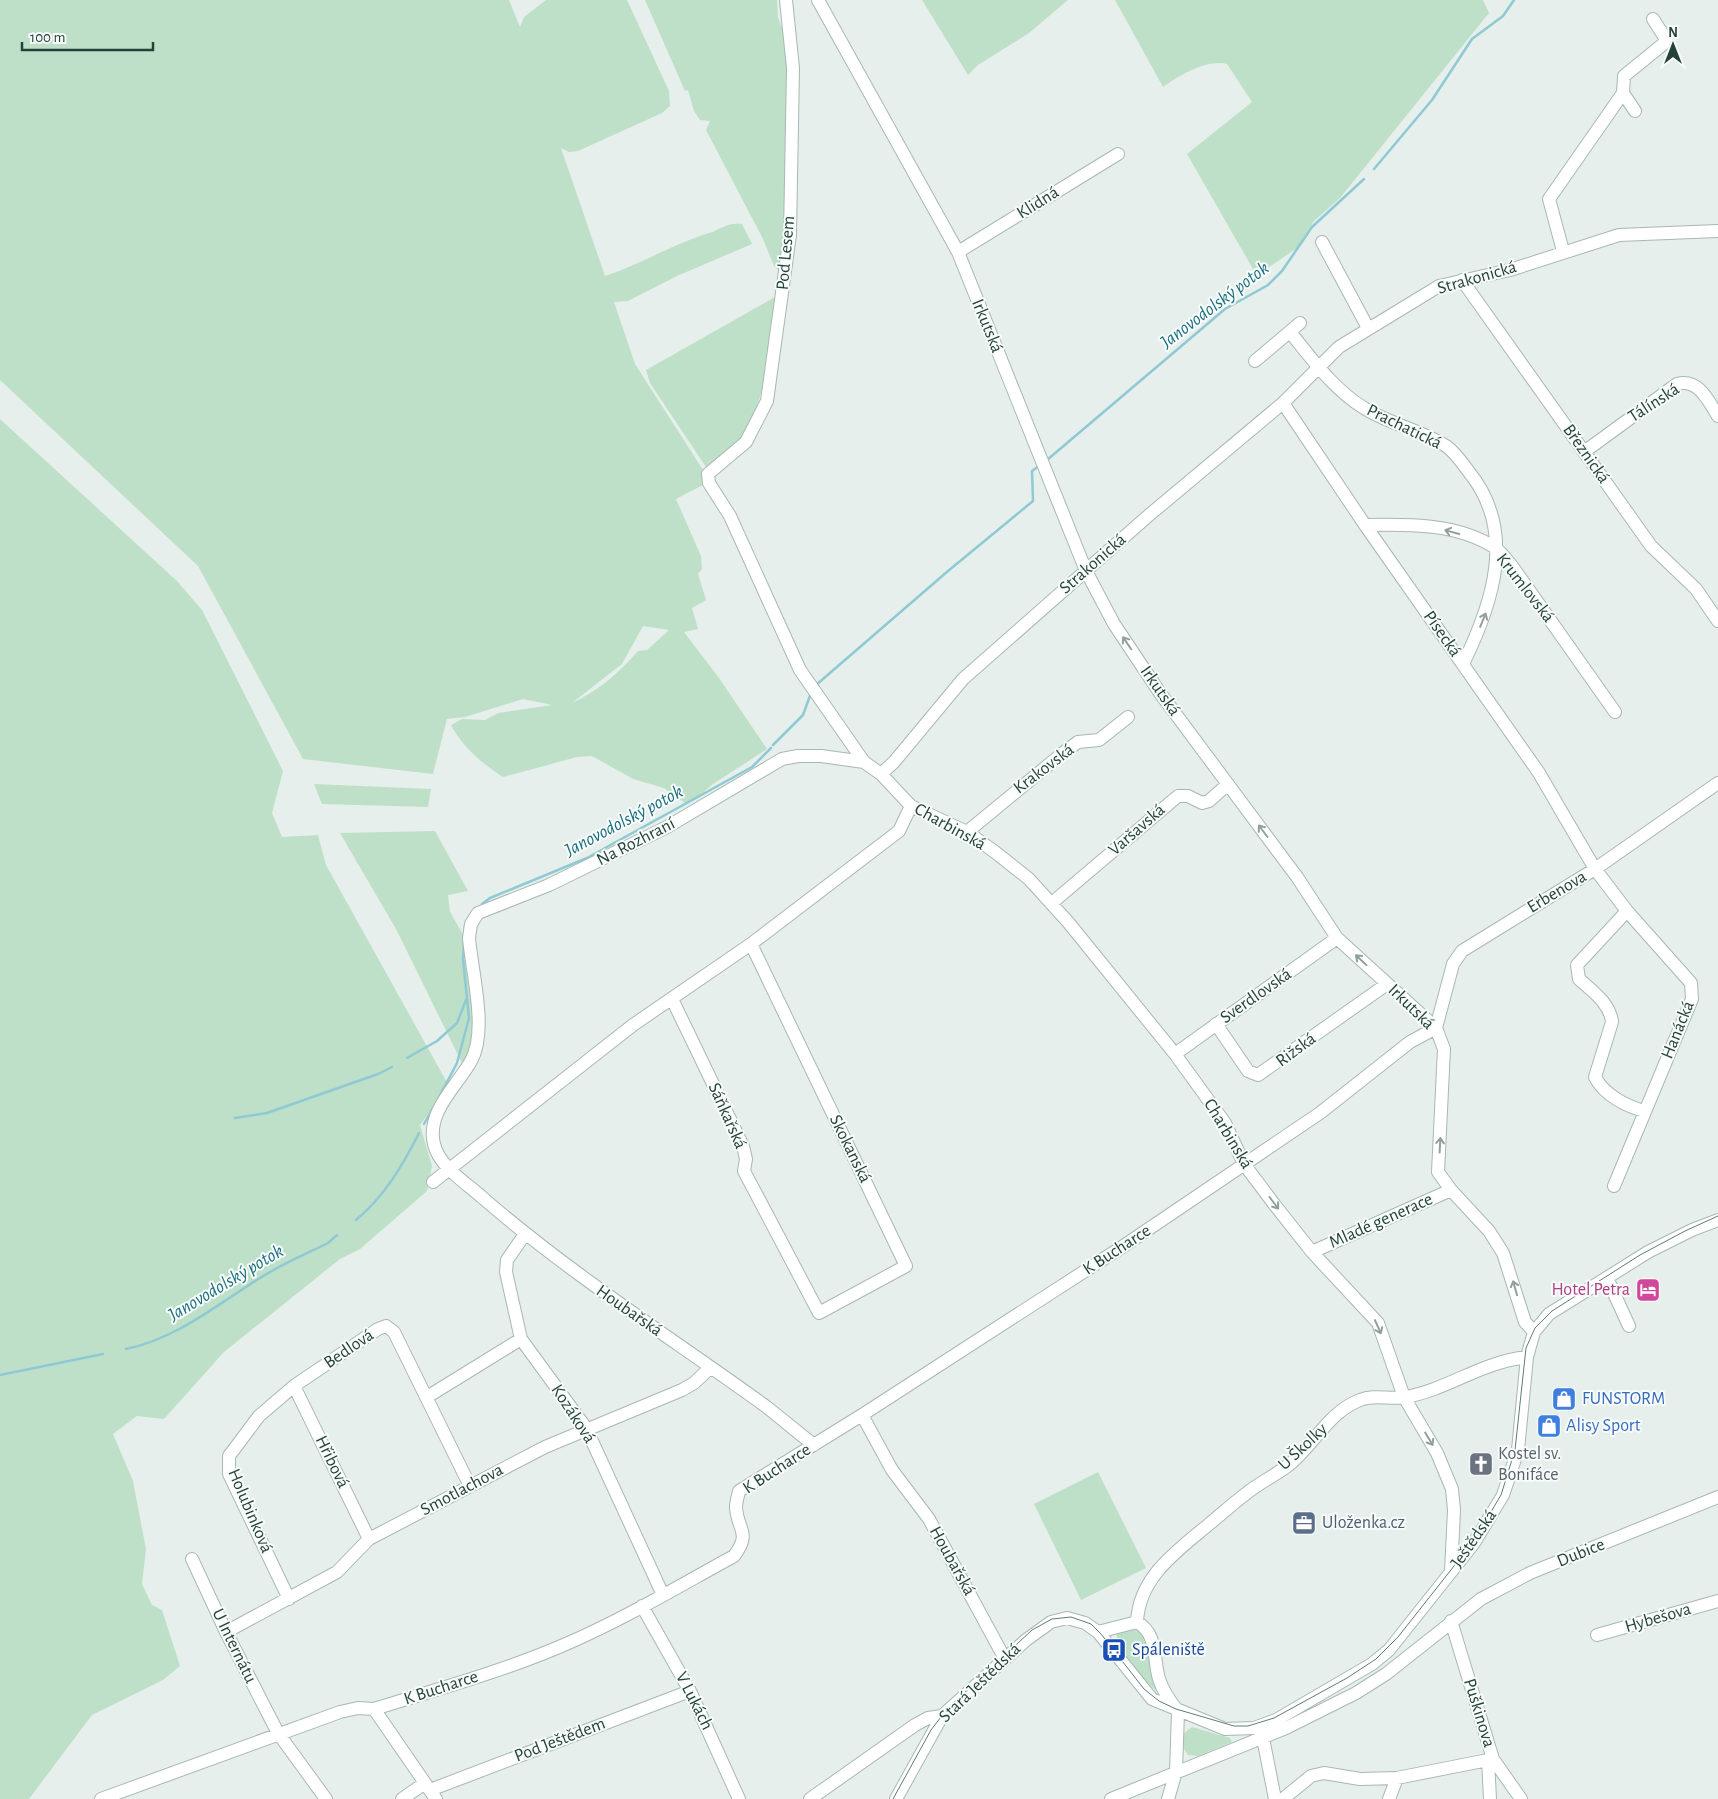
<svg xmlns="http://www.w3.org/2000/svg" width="1718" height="1799" viewBox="0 0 1718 1799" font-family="'Alegreya Sans',sans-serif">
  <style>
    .green { fill: #bfe0c8; fill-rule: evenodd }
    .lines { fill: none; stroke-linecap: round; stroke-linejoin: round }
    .stream { stroke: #8ec9d4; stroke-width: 2.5 }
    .minor-casing { stroke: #a8b8b2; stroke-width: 14 }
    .minor { stroke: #fff; stroke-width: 12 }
    .tram { stroke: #5f7d75; stroke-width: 1 }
    .oneway { stroke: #92a09c }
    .labels { text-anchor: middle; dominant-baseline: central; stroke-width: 4; stroke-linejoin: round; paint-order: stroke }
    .street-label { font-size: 18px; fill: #24423a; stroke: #f7fbf9 }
    .hotel-label { font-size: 18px; fill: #b23c85; stroke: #f7fbf9; text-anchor: end }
    .shop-label { font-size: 18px; fill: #366cbe; stroke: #f7fbf9; text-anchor: start }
    .worship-label { font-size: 18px; fill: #5b616d; stroke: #f7fbf9; text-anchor: start }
    .service-label { font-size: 18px; fill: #4e5e75; stroke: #f7fbf9; text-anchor: start }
    .transit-label { font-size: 18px; fill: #164399; stroke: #f7fbf9; text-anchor: start }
    .water-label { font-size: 19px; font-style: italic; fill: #1c6f80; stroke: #f7fbf9 }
  </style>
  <rect width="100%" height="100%" fill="#e6efeb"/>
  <!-- green -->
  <path class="green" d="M0,0h509l11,27 4,-10 22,-17h81l42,91 1,15 -8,7 -84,38 -9,1 -8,-4 44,128c36,-12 68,-32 104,-43 12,-4 19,-11 33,-9l10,20 -75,32 -49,25 -14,1 21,62 68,106 2,14 -29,15 25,57 1,13 -4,5 8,26 -14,8 6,21 -14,3 35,46 48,71 -54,35 -20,17 -8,2 -21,-15 -31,-9 -41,-23 -15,1 -74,20c-21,-14 -40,-29 -52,-52l11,-6 23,1 13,-7 54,-8 -29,-6 -58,18 -18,2 -14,55 -130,-15 -105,-193 -198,-186zM643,626l26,4 -22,20 -9,1c-18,21 -40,40 -66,52l50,-39z
    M645,0h132l1,17 5,14 9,55 -4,145 -7,42 -7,-7 -11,-27 -57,-109 4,-9 -10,-1 -6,-9 -6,-21 -3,1z
    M922,0h146l-39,33 -51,32 -10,10z
    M1115,0h368l6,13 -149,185 -26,23 -17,27 -38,26 -6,-5 -66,-115 65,-52 -25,-38c-20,-5 -47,11 -64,23z
    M775,297c-5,48 -8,104 -35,145 -7,11 -23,20 -32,28l-58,-87 -4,-13z
    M0,419l177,162 25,29 81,161 -11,42 10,24 36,-2 8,30 123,221 -29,39 12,41 -5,25 -67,58 -20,10 -116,93 -60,67 -27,-3 -24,18 20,47 13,68 -4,35 10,21 10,5 18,56 -17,14 -71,35 -63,84h-29z
    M314,784l117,5 -3,18 -106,-3z
    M435,831l33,60 -20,4 2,17 15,26 10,69 -5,48 -8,8 -66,-134 -56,-96z
    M1098,1472l48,96 -65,32 -47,-96z
    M1128,1630h11l8,6 13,58c-12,-10 -47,-45 -43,-61z
    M1192,1727l38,11 2,4 -34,14 -10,-1c-6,-7 -6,-13 -4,-22z"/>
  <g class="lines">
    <!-- stream -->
    <path class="stream" d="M1374,169l58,-69 40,-61 31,-23 11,-16
      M1047,460l178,-151 43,-24 14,-14 30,-44 52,-48
      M816,685l132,-114 85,-70 -1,-30 7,-5
      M773,745l30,-30 8,-22
      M482,904l8,-6 97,-40 165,-91 19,-19
      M407,1058l30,-17 20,-18 9,-23
      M438,1099l19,-36 12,-45 -6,-59 2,-33
      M235,1118l32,-5 111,-39 14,-7
      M424,1124l9,-16
      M356,1220c28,-23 47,-55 63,-87
      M126,1349c50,-10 92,-45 134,-71 22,-14 46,-24 68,-35l9,-8
      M0,1375l103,-21"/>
    <defs>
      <path id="minor" d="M786,0l7,68 -3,167 -23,166 -21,41 -38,32 1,9 21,33 70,154 64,92
        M818,0l140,252 128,319 28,53 46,69 137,184 40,61 99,90 8,21 -6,123 13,18 38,41 14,22 22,69 9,10
        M1623,93l12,18
        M1322,242l46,86
        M1563,251l-14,-52 74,-106 1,-17 43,-35 -14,-22
        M958,252l160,-98
        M1462,280l189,266 45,43 22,32
        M1290,332c22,27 44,58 74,76 25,16 57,22 82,38 9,6 17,18 23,26 48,59 24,131 -6,192
        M1255,361l45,-38
        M1283,403l82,122 174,248 56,96 32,42 64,72 1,16 -78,187
        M1584,452l93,-68c21,-6 31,16 41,32
        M1365,525c43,-1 94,-2 132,24 5,5 11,12 15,17l103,146
        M881,774l13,-12 69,-83 185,-163 135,-113 56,-56 100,-61 71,-16 109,-35 99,-4
        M967,832l96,-79 15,-11 21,-2 29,-23
        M1053,902l125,-106h10l14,7 7,-2 19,-17
        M1627,911l-50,54 2,14c13,12 31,24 33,43l-17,55c9,18 31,29 49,34
        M672,999l71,147 3,13 -2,12 75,142 87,-47 -155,-322
        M1216,1024l32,47 10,4 129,-91
        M1436,1028l17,-64 9,-13 133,-82 123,-86
        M1175,1054l162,-116
        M433,1182l200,-157 118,-81 148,-113 12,-25
        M525,1234l-18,26 -1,12 15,67 65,89 77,167
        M1312,1252l139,-62
        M1607,1278l22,48
        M294,1386l75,153
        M427,1397l94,-58
        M862,1415l30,55 37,49 76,140
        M814,1445c-17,-13 -33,-27 -50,-40 -94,-68 -192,-130 -280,-206 -16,-15 -45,-32 -50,-55 -8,-32 23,-58 37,-83 17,-30 1,-88 -2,-123l2,-14 7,-11 71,-28 118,-58 115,-68 16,-3h23l43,6 17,12 30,32 56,26 28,20 34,27 39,43 107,132 50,69 19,41 30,40 38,48 66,71 26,74 33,56 15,36 2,21 -3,62
        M192,1559l34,73 52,101 48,66
        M289,1599l-60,-125v-18l30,-40 35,-30 84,-57 8,-3 8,6 76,154
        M642,1606l48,85 49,108
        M1451,1621l42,138 28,40
        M1137,1622c2,-45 39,-70 71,-97 16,-13 31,-27 47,-38 12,-8 25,-15 35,-23 24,-20 40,-53 70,-64 15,-6 30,0 45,-3 42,-7 76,-35 122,-40
        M226,1632l111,-60 32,-33 176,-92 137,-57 12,-7 16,-15
        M1098,1632l39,-10c21,12 16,36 22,57 4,12 10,21 18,31
        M1597,1635l121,-34
        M374,1709l62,90
        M1263,1738l12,61
        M1488,1760l2,39
        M430,1790l260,-99
        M101,1799l239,-87 18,-4 16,1c64,-20 130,-38 192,-65 58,-25 113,-58 168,-88 18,-24 3,-26 2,-49 0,-5 2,-11 3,-16l123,-76 260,-168 198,-134 90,-71 26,-14
        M402,1799l23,-16
        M810,1799l105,-74 13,-7 14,-2
        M896,1799l46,-83 84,-76 25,-18 16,-4 18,5 13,9 54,67 73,30 29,-1 22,-8 96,-56 17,-14 85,-107 29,-48 15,-45 9,-93 7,-25 15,-18 99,-62 44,-22 26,-10
        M1111,1799l175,-71 70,-35 30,-19 95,-75 49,-26 188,-76
        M1168,1799l8,-27 2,-61
        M1283,1799l28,-23 13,-3 36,6 37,-1 96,-19
        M1389,1799l8,-21"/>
    </defs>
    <!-- minor casing -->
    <use href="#minor" class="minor-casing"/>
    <!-- minor -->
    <use href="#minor" class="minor"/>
    <!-- tram -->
    <path class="tram" d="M893,1799l38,-69 16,-21 85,-79 20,-11 19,-2 20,7 10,10 43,55 15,12 17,8 58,17h14l26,-8 73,-40 29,-19 22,-22 75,-95 28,-47 14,-45 11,-102 9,-20 17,-17 88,-56 45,-24 33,-15"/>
  </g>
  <!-- one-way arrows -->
  <defs><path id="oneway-shaft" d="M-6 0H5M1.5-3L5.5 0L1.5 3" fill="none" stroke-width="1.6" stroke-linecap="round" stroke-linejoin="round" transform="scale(1.25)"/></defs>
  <g class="oneway">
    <use href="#oneway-shaft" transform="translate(1452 532) rotate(-165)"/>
    <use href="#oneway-shaft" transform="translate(1483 620) rotate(-68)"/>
    <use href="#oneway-shaft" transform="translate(1127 643) rotate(-124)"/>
    <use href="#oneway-shaft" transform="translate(1263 831) rotate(-127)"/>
    <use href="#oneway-shaft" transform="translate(1361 960) rotate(-137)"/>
    <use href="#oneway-shaft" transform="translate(1440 1145) rotate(-87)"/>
    <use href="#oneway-shaft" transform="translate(1274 1203) rotate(53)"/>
    <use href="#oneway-shaft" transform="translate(1515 1288) rotate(-106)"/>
    <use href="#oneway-shaft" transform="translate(1378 1327) rotate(66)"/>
    <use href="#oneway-shaft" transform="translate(1429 1439) rotate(59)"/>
  </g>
  <!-- icons -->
  <defs>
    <symbol id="hotel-square" viewBox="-11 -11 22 22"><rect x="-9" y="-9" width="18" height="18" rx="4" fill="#d1479c" stroke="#f7fbf9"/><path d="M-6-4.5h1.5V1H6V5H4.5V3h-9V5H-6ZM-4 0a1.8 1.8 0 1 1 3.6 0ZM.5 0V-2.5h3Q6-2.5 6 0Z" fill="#fff"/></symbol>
    <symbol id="shop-square" viewBox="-11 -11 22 22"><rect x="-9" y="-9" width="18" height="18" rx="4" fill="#3f7fe0" stroke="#f7fbf9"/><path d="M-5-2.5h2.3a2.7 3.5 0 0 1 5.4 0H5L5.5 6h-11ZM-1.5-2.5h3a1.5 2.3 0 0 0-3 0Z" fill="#fff"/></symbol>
    <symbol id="church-square" viewBox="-11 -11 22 22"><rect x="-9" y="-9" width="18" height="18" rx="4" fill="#6b7280" stroke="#f7fbf9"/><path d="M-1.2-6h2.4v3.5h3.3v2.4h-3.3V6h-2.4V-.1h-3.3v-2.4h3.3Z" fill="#fff"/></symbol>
    <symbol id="office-square" viewBox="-11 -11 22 22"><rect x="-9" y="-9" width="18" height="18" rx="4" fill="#5c6f8a" stroke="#f7fbf9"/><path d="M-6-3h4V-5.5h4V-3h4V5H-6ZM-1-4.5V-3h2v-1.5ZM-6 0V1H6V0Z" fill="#fff"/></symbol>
    <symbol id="bus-square" viewBox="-11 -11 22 22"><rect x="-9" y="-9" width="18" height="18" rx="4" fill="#1a4fb4" stroke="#f7fbf9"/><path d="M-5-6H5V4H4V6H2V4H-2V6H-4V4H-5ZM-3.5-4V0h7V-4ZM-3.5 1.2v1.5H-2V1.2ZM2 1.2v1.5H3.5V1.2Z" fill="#fff"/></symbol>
  </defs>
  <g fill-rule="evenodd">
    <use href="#hotel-square" x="1634" y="1276" width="28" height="28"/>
    <use href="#shop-square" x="1550" y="1385" width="28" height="28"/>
    <use href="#shop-square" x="1535" y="1412" width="28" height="28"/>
    <use href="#church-square" x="1467" y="1450" width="28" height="28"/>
    <use href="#office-square" x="1290" y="1509" width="28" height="28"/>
    <use href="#bus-square" x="1100" y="1636" width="28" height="28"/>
  </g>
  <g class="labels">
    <!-- street labels -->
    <g class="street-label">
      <text transform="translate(1038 203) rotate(-32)">Klidná</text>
      <text transform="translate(786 253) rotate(-85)">Pod Lesem</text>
      <text transform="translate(1477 278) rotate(-16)">Strakonická</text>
      <text transform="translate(987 326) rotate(68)">Irkutská</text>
      <text transform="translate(1654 403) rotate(-33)">Tálínská</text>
      <text transform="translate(1404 427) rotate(26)">Prachatická</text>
      <text transform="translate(1586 454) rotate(55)">Březnická</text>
      <text transform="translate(1093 564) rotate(-41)">Strakonická</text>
      <text transform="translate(1525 588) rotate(52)">Krumlovská</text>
      <text transform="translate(1442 634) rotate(55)">Písecká</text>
      <text transform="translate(1160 691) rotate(55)">Irkutská</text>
      <text transform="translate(1044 769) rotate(-37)">Krakovská</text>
      <text transform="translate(950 827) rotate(29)">Charbinská</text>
      <text transform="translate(1137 830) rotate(-41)">Varšavská</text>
      <text transform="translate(636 842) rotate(-27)">Na Rozhraní</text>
      <text transform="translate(1557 892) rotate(-31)">Erbenova</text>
      <text transform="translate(1256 996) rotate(-35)">Sverdlovská</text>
      <text transform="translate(1411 1007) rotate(44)">Irkutská</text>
      <text transform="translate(1678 1030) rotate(-68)">Hanácká</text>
      <text transform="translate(1296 1050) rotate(-36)">Rižská</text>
      <text transform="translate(727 1116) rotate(66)">Sáňkařská</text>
      <text transform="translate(1228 1134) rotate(59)">Charbinská</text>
      <text transform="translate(850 1149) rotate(64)">Skokanská</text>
      <text transform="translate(1381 1221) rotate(-24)">Mladé generace</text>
      <text transform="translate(1117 1250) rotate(-33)">K Bucharce</text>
      <text transform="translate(629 1311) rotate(35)">Houbařská</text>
      <text transform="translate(349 1349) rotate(-34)">Bedlová</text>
      <text transform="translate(573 1414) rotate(57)">Kozáková</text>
      <text transform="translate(1303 1447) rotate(-43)">U Školky</text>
      <text transform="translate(332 1462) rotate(64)">Hřibová</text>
      <text transform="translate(777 1469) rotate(-33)">K Bucharce</text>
      <text transform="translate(462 1490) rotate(-28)">Smotlachova</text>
      <text transform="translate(250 1511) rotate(67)">Holubinková</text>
      <text transform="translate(1474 1539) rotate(-55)">Ještědská</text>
      <text transform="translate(1581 1553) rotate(-22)">Dubice</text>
      <text transform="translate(952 1561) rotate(61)">Houbařská</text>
      <text transform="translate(1658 1618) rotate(-16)">Hybešova</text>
      <text transform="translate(234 1646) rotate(64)">U Internátu</text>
      <text transform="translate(980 1683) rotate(-44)">Stará Ještědská</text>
      <text transform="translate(441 1688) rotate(-18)">K Bucharce</text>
      <text transform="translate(694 1701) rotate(63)">V Lukách</text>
      <text transform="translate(1479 1713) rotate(73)">Puškinova</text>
      <text transform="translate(560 1740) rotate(-21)">Pod Ještědem</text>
    </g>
    <!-- hotel labels -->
    <g class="hotel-label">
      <text x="1630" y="1290">Hotel Petra</text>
    </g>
    <!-- shop labels -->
    <g class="shop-label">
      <text x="1582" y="1399">FUNSTORM</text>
      <text x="1566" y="1426">Alisy Sport</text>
    </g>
    <!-- worship labels -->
    <g class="worship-label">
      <text x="1498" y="1454">Kostel sv.<tspan x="1498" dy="21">Bonifáce</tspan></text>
    </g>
    <!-- service labels -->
    <g class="service-label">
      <text x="1322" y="1523">Uloženka.cz</text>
    </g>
    <!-- transit labels -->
    <g class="transit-label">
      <text x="1132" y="1650">Spáleniště</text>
    </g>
    <!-- water labels -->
    <g class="water-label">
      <text transform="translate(1215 305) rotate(-37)">Janovodolský potok</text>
      <text transform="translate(624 821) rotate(-28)">Janovodolský potok</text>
      <text transform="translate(226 1283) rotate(-31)">Janovodolský potok</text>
    </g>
  </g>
  <!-- north arrow -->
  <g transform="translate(1673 45)" stroke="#f7fbf9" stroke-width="4" paint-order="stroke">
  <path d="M0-4L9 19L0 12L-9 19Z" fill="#24423a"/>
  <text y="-8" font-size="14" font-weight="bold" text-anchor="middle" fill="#24423a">N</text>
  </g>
  <!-- scale -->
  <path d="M22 42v8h131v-8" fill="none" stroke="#24423a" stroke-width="2.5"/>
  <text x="30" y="42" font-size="15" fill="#24423a" stroke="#f7fbf9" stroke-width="4" paint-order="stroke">100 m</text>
</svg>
